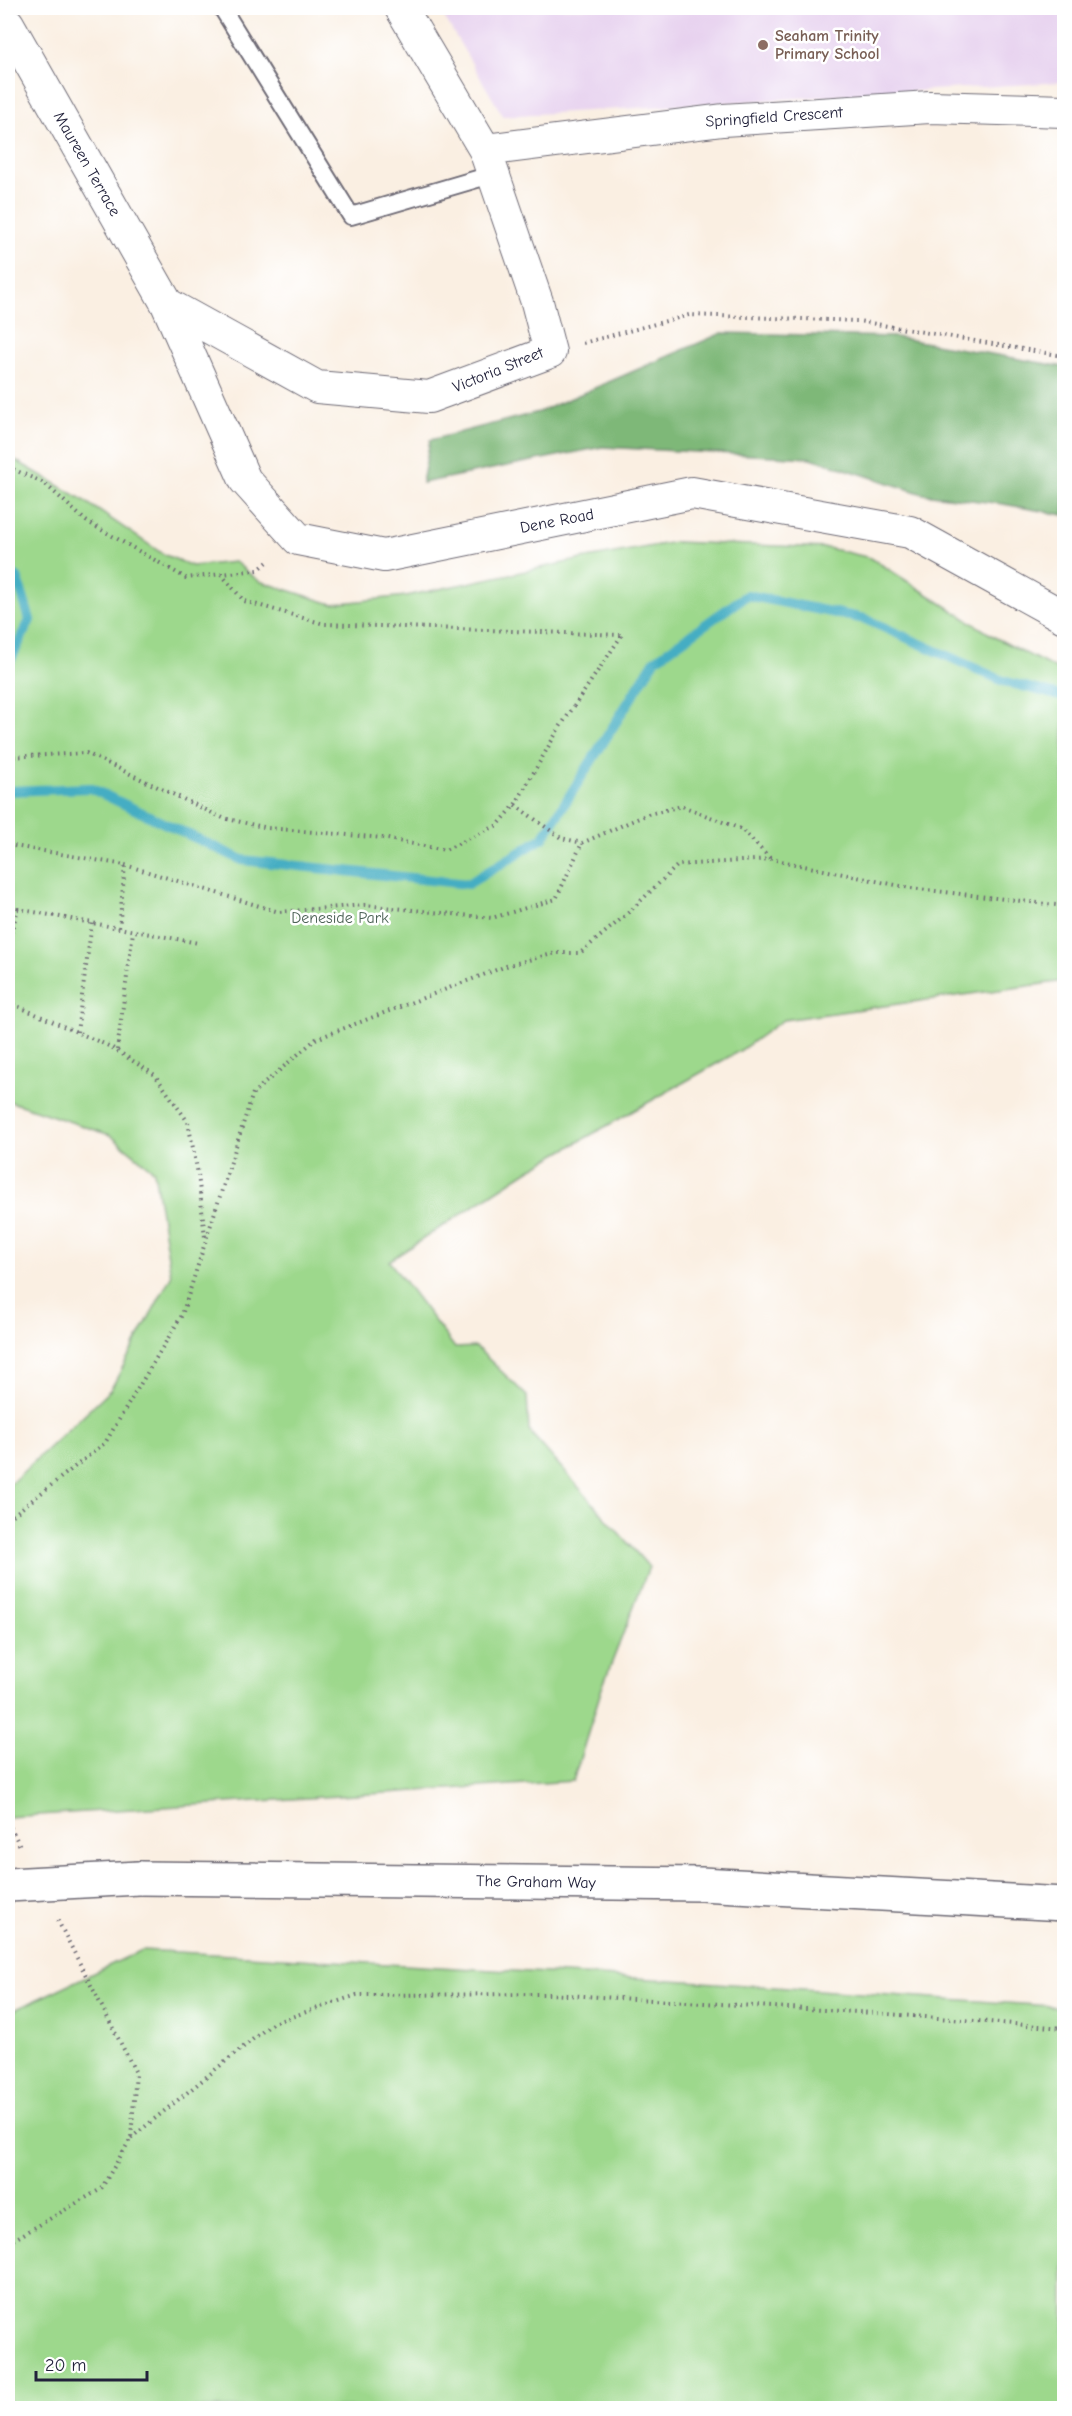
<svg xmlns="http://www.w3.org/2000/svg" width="1072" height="2416" viewBox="0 0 1072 2416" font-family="'Comic Neue',sans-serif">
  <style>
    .built { fill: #e7d2ef }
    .green { fill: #9dd88c; stroke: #607d64; stroke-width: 1.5 }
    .forest { fill: #7eb878; stroke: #506d5a; stroke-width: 1.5 }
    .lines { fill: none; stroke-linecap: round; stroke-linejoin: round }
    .stream { stroke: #44adc3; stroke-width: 10 }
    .lane-casing { stroke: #6e6a75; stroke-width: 20 }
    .street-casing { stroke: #6e6a75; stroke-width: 34 }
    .secondary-casing { stroke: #6e6a75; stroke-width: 36 }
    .path { stroke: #6e6a75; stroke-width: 4; stroke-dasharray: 1.5 4.5; stroke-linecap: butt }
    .lane { stroke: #fff; stroke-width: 16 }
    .street { stroke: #fff; stroke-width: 32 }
    .secondary { stroke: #fff; stroke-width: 33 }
    .secondary-bridge-casing { stroke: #6e6a75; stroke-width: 36; stroke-linecap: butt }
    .secondary-bridge { stroke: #fff; stroke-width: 33 }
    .education-dot { fill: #8d6e63; stroke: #fff; stroke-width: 2 }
    .labels { text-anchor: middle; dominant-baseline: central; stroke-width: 5; stroke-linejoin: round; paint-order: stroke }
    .education-label { font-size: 16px; font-weight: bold; fill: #785e54; stroke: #fff; text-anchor: start }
    .street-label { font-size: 16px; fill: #22223b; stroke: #fff }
    .park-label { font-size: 16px; fill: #4d6257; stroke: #fff }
  </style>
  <rect width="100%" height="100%" fill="#fff"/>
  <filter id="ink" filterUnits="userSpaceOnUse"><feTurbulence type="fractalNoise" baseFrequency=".0167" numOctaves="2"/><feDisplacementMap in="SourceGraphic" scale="12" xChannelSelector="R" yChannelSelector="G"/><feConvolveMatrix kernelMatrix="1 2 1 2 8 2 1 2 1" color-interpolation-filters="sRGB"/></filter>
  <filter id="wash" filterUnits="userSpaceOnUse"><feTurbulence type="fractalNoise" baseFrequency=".008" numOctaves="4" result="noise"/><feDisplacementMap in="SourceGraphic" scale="24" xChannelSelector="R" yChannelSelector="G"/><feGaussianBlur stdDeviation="1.35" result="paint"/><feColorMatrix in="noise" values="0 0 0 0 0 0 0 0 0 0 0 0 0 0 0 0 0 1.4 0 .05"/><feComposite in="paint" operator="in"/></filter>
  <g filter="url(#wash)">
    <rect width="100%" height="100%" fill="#faefe2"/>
    <!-- built -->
    <path class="built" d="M439,8h625v74l-561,34z"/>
    <!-- green -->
    <path class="green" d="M8,456l72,42 83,56 29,12 43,-4 24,19 73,23 74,-8 181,-38 88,-16 153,6 43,10 125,80 68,35v308l-281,39 -42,30 -214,121 -138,90 66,87 21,-1 51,49 2,35 120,136 -47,121 -29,93 -565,36v-331l103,-97 60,-113 -17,-105 -44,-36 -102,-34z
      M142,1950l545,31 377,26v401h-1056v-395z"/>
    <!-- forest -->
    <path class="forest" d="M722,333l173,4 169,30v148l-61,-11 -80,-10 -112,-36 -209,-11 -180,36 8,-43 109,-28z"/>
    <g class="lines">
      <!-- stream -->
      <path class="stream" d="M8,571l9,6 13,43 -22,45
        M8,791l82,-3 152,72 226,24 75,-46 112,-178 92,-65 118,24 138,62 61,16"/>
    </g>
  </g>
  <g filter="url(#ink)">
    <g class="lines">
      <defs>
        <path id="lane" d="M222,8l129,208 143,-42"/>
        <path id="street" d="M8,24l159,280 78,176 53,59 86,17 308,-63 218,39 154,85
          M485,150l238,-30 207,-13 134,4
          M167,304l150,83 112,10 121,-45 -13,-50 -52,-152 -84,-142"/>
        <path id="secondary" d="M139,1878l562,6 363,20"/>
      </defs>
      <!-- lane casing -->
      <use href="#lane" class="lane-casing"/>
      <!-- street casing -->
      <use href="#street" class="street-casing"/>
      <!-- secondary casing -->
      <use href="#secondary" class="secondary-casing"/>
      <!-- path -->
      <path class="path" d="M583,343l106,-28 169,6 206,35
        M8,467l36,16 42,38 100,57 72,-8 12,-10
        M221,574l23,27 80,23 297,11
        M8,757l78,-4 137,65 45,10 115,10 62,12 53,-25 17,-20 43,-75 64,-95
        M515,805l46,33 21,5 66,-29 34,-8 59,23 29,29
        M8,845l117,20 -6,64
        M125,865l154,47 85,-7 128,13 64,-19 26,-56
        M8,944l10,-35 180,34
        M8,1002l103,45 44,28 33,47 10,52 7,63
        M77,1032l15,-109
        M117,1050l16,-118
        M8,1519l97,-76 77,-128 71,-222 63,-54 193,-74 47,-12h24l46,-38 52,-50 93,-6 139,29 154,18
        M8,1822l13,26
        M131,2138l142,-115 84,-28 192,-1 326,19 189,15
        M8,2243l93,-54 30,-51 5,-65 -79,-154"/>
      <!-- lane -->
      <use href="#lane" class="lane"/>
      <!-- street -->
      <use href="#street" class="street"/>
      <!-- secondary -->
      <use href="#secondary" class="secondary"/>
      <defs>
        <path id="secondary-bridge" d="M8,1885l131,-7"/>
      </defs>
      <!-- secondary-bridge casing -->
      <use href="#secondary-bridge" class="secondary-bridge-casing"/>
      <!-- secondary-bridge -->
      <use href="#secondary-bridge" class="secondary-bridge"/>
    </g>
  </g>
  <!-- markers -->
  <circle class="education-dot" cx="763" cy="45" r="6"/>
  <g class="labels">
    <!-- education labels -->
    <g class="education-label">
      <text x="775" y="36">Seaham Trinity<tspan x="775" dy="18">Primary School</tspan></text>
    </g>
    <!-- street labels -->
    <g class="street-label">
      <text transform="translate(774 117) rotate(-4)">Springfield Crescent</text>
      <text transform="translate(87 164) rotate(60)">Maureen Terrace</text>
      <text transform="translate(498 370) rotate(-22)">Victoria Street</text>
      <text transform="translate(557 521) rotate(-11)">Dene Road</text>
      <text transform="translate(536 1882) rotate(1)">The Graham Way</text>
    </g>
    <!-- park labels -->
    <g class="park-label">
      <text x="340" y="918">Deneside Park</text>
    </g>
  </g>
  <!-- margin -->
  <rect width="1072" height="2416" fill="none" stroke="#fff" stroke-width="30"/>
  <!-- scale -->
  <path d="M36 2371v9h111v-9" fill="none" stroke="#22223b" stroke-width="3"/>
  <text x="45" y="2371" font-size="18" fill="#22223b" stroke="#ffffff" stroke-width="4.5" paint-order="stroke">20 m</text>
</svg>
